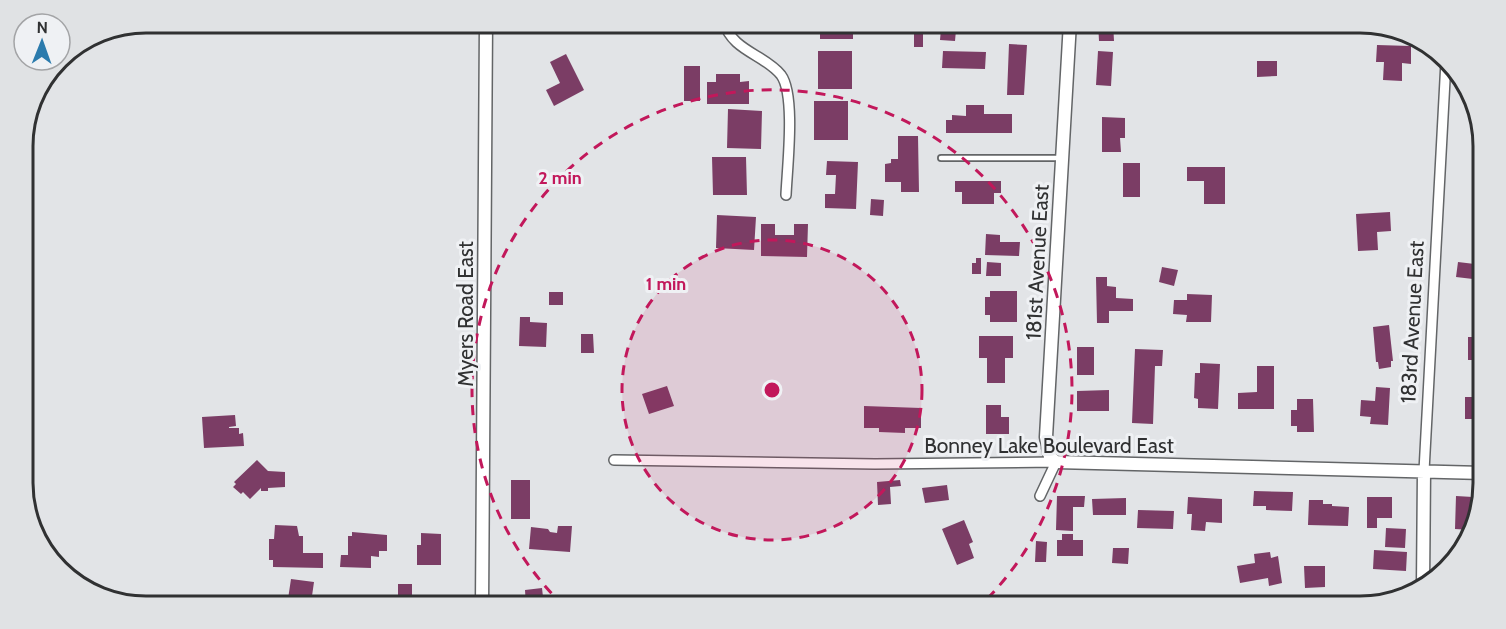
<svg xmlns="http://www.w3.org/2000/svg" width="1506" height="629" viewBox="0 0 1506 629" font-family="Cabin,sans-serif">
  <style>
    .building { fill: #7b3d65 }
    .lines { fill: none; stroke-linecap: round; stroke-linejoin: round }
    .service-casing { stroke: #636567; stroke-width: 8 }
    .minor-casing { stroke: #636567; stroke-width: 12 }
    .tertiary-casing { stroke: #636567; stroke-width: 15 }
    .service { stroke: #fff; stroke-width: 4.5 }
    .minor { stroke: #fff; stroke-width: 9 }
    .tertiary { stroke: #fff; stroke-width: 12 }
    .ring { fill: none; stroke: #c2185b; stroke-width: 3; stroke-dasharray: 10 8 }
    .labels { text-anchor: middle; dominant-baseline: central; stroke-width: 6; stroke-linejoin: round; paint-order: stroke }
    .street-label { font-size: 21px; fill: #303132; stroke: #eff1f4 }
    .rim { fill: none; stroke: #303132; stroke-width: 3 }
    .centre { fill: #c2185b; stroke: #eff1f4; stroke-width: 3 }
    .ring-label { font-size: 18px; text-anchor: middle; font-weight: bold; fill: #c2185b; stroke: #eff1f4; stroke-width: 6; stroke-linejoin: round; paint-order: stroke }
  </style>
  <rect width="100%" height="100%" fill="#e2e4e7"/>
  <!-- building -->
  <path class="building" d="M680,22h14v8h-14z
    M760,22h23v10h-23z
    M820,22h33v17h-33z
    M914,22h9v25h-9z
    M1098,22h15l1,19h-15z
    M941,29l15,1 -1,11 -15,-1z
    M1009,44l18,1 -3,50h-17z
    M1377,45l34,1v18l-9,-1v18l-19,-1 1,-18h-8z
    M818,51h34v38h-34z
    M943,51l43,1 -1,17 -43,-1z
    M1098,51l15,1 -2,34 -15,-1z
    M566,54l18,36 -30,16 -8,-16 14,-7 -10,-21z
    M1257,61h20v15l-20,1z
    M684,66h16v35h-16z
    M716,74h24v8l9,-1v23h-42v-22h9z
    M814,101h34v39h-34z
    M966,105h18v9h28v19h-66v-13h6v-5l14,1z
    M728,109l34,2 -1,38 -34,-1z
    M1102,117l23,1v20h-5l1,14h-19z
    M898,136h20l1,56h-18v-10h-16v-18l6,-1v-4h7z
    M712,157h34l1,38h-34z
    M827,161l31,1 -2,47 -31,-1v-14h10l1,-19h-10z
    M1123,163h17v34h-17z
    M1187,167h38v37h-21v-23h-17z
    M955,181h46v12h-7v11h-32v-12h-7z
    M871,199l13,1 -1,16 -13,-1z
    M1390,212l1,19 -14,1 1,18 -20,1 -2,-37z
    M717,215l39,2 -2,33 -38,-2z
    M761,224h14v11h19v-11h14l-1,33 -46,-1z
    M986,234l14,1v7h20l-1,14 -34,-1z
    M976,258h5v16h-9v-11h4z
    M987,262l14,1v13h-15z
    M1458,262l25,3v22l-10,-1v-7l-17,-2z
    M1162,267l16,3 -4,16 -15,-4z
    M1096,277h11v9l9,1v11l17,1v12h-24v12h-12z
    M990,291h27v31h-27v-7h-5v-18h5z
    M549,292h14v13h-14z
    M1187,294l25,1 -1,27h-25l1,-7 -14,-1 1,-14h13z
    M520,317h10v5l17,1 -1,24 -27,-1z
    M1389,325l4,36h-2v6l-12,2 -1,-7h-2l-3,-35z
    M581,334h12l1,19h-13z
    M979,336h34v22h-8v25h-18v-25h-8z
    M1468,337h15v23h-15z
    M1077,347h17v28h-17z
    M1135,349l28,1 -1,16h-7l-2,58 -21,-1z
    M1200,363l20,1 -2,45 -20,-1v-9l-4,-1 1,-25h5z
    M1257,366h17v43h-36v-16l19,-1z
    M667,386l7,20 -25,8 -7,-20z
    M1376,387l14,1 -2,37 -18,-1 1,-7 -11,-1 1,-16 14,1z
    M1109,390v21h-32v-20z
    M1465,397h18v22h-18z
    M1297,399h16l1,33h-17v-6h-6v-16h6z
    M986,405h15v12h8v17h-23z
    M864,406l57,2v20h-16v5l-26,-1v-4h-15z
    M235,415l1,11 -7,1v1h10v6l4,-1 1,13 -40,2 -2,-31z
    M257,460l11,11 17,1v15l-17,1v3h-7v-3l-11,11 -7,-7 -2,2 -8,-7 3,-3 -2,-2z
    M511,480h19v39h-19z
    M900,480l1,6 -11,1 1,17 -13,1 -1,-23z
    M947,485l2,15 -24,3 -3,-15z
    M1254,491l39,1 -1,19 -26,-1v-4h-13z
    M1057,496h28l-1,11h-11v24l-17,-1z
    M1456,496l17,1 -2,33 -16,-1z
    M1188,497l34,2v24l-16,-1 -1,9 -14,-1 1,-16h-5z
    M1367,497h25v21h-15v10h-10z
    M1126,498v17h-33l-1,-16z
    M1309,500h14v4h9v2l17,1 -1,19 -40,-1z
    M1138,510l36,1 -1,18 -36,-1z
    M964,520l9,22 -4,2 5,14 -17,7 -15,-36z
    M275,525l22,1 2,10h4v17h20v15l-50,-1v-7h-4v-21h5z
    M558,526h14l-2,26 -41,-3 2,-22 17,2 2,3 7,1z
    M1386,528l20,1 -1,19 -20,-1z
    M352,532l35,3v16h-8v6l-8,-1v12l-31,-1 1,-12h7v-19h4z
    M421,533l20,1v31h-24v-20h4z
    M1062,534h11v6h10v16h-26v-16h5z
    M1036,541l11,1 -1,20h-11z
    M1113,548h16l-1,16 -16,-1z
    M1374,550l33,2 -1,19 -33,-2z
    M1270,552l1,6 7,-2 4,27 -13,3 -1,-8 -28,5 -3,-17 18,-3 -1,-9z
    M1304,566h21v21l-20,1z
    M291,579l23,3 -3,21 -23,-4z
    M398,584h14v12h-14z
    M542,588l2,18h-18l-1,-16z
    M421,598h16v8h-16z"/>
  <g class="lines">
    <defs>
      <path id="service" d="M941,158h119"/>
      <path id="minor" d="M724,22c8,29 40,32 57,53 15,20 6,94 5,120
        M614,460l261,4 181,-2 -16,34
        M1424,471l22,-410"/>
      <path id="tertiary" d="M1070,22l-24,415 4,20 6,5 427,11
        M1423,586l1,-115
        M482,606l4,-584"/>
    </defs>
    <!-- service casing -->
    <use href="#service" class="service-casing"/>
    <!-- minor casing -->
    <use href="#minor" class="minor-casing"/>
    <!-- tertiary casing -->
    <use href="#tertiary" class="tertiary-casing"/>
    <!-- service -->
    <use href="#service" class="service"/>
    <!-- minor -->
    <use href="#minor" class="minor"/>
    <!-- tertiary -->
    <use href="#tertiary" class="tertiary"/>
  </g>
  <!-- distance rings -->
  <circle cx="772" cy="390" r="150" fill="#c2185b" fill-opacity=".12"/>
  <g class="ring">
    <circle cx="772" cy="390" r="150"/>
    <path d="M564 606A300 300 0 1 1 980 606"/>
  </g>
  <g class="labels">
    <!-- street labels -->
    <g class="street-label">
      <text transform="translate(1037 262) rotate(-87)">181st Avenue East</text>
      <text transform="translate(465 314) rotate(-90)">Myers Road East</text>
      <text transform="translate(1412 322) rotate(-87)">183rd Avenue East</text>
      <text x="1049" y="445">Bonney Lake Boulevard East</text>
    </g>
  </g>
  <!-- crop -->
  <path d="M0 0H1506V629H0ZM146 33H1360A113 113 0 0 1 1473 146V483A113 113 0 0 1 1360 596H146A113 113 0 0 1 33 483V146A113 113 0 0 1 146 33Z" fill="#e0e2e4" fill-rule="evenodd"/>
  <path class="rim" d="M146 33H1360A113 113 0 0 1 1473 146V483A113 113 0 0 1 1360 596H146A113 113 0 0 1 33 483V146A113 113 0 0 1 146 33Z"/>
  <circle cx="772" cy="390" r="9" class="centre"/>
  <g class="ring-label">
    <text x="560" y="184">2 min</text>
    <text x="666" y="290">1 min</text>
  </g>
  <!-- north arrow -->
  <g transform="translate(42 42) rotate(1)"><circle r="28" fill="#eff1f4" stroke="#a3a4a6" stroke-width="1.5"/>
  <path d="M0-4.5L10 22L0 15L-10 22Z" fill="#2b7bad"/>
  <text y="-9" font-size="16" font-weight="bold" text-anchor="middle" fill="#303132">N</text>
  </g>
</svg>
